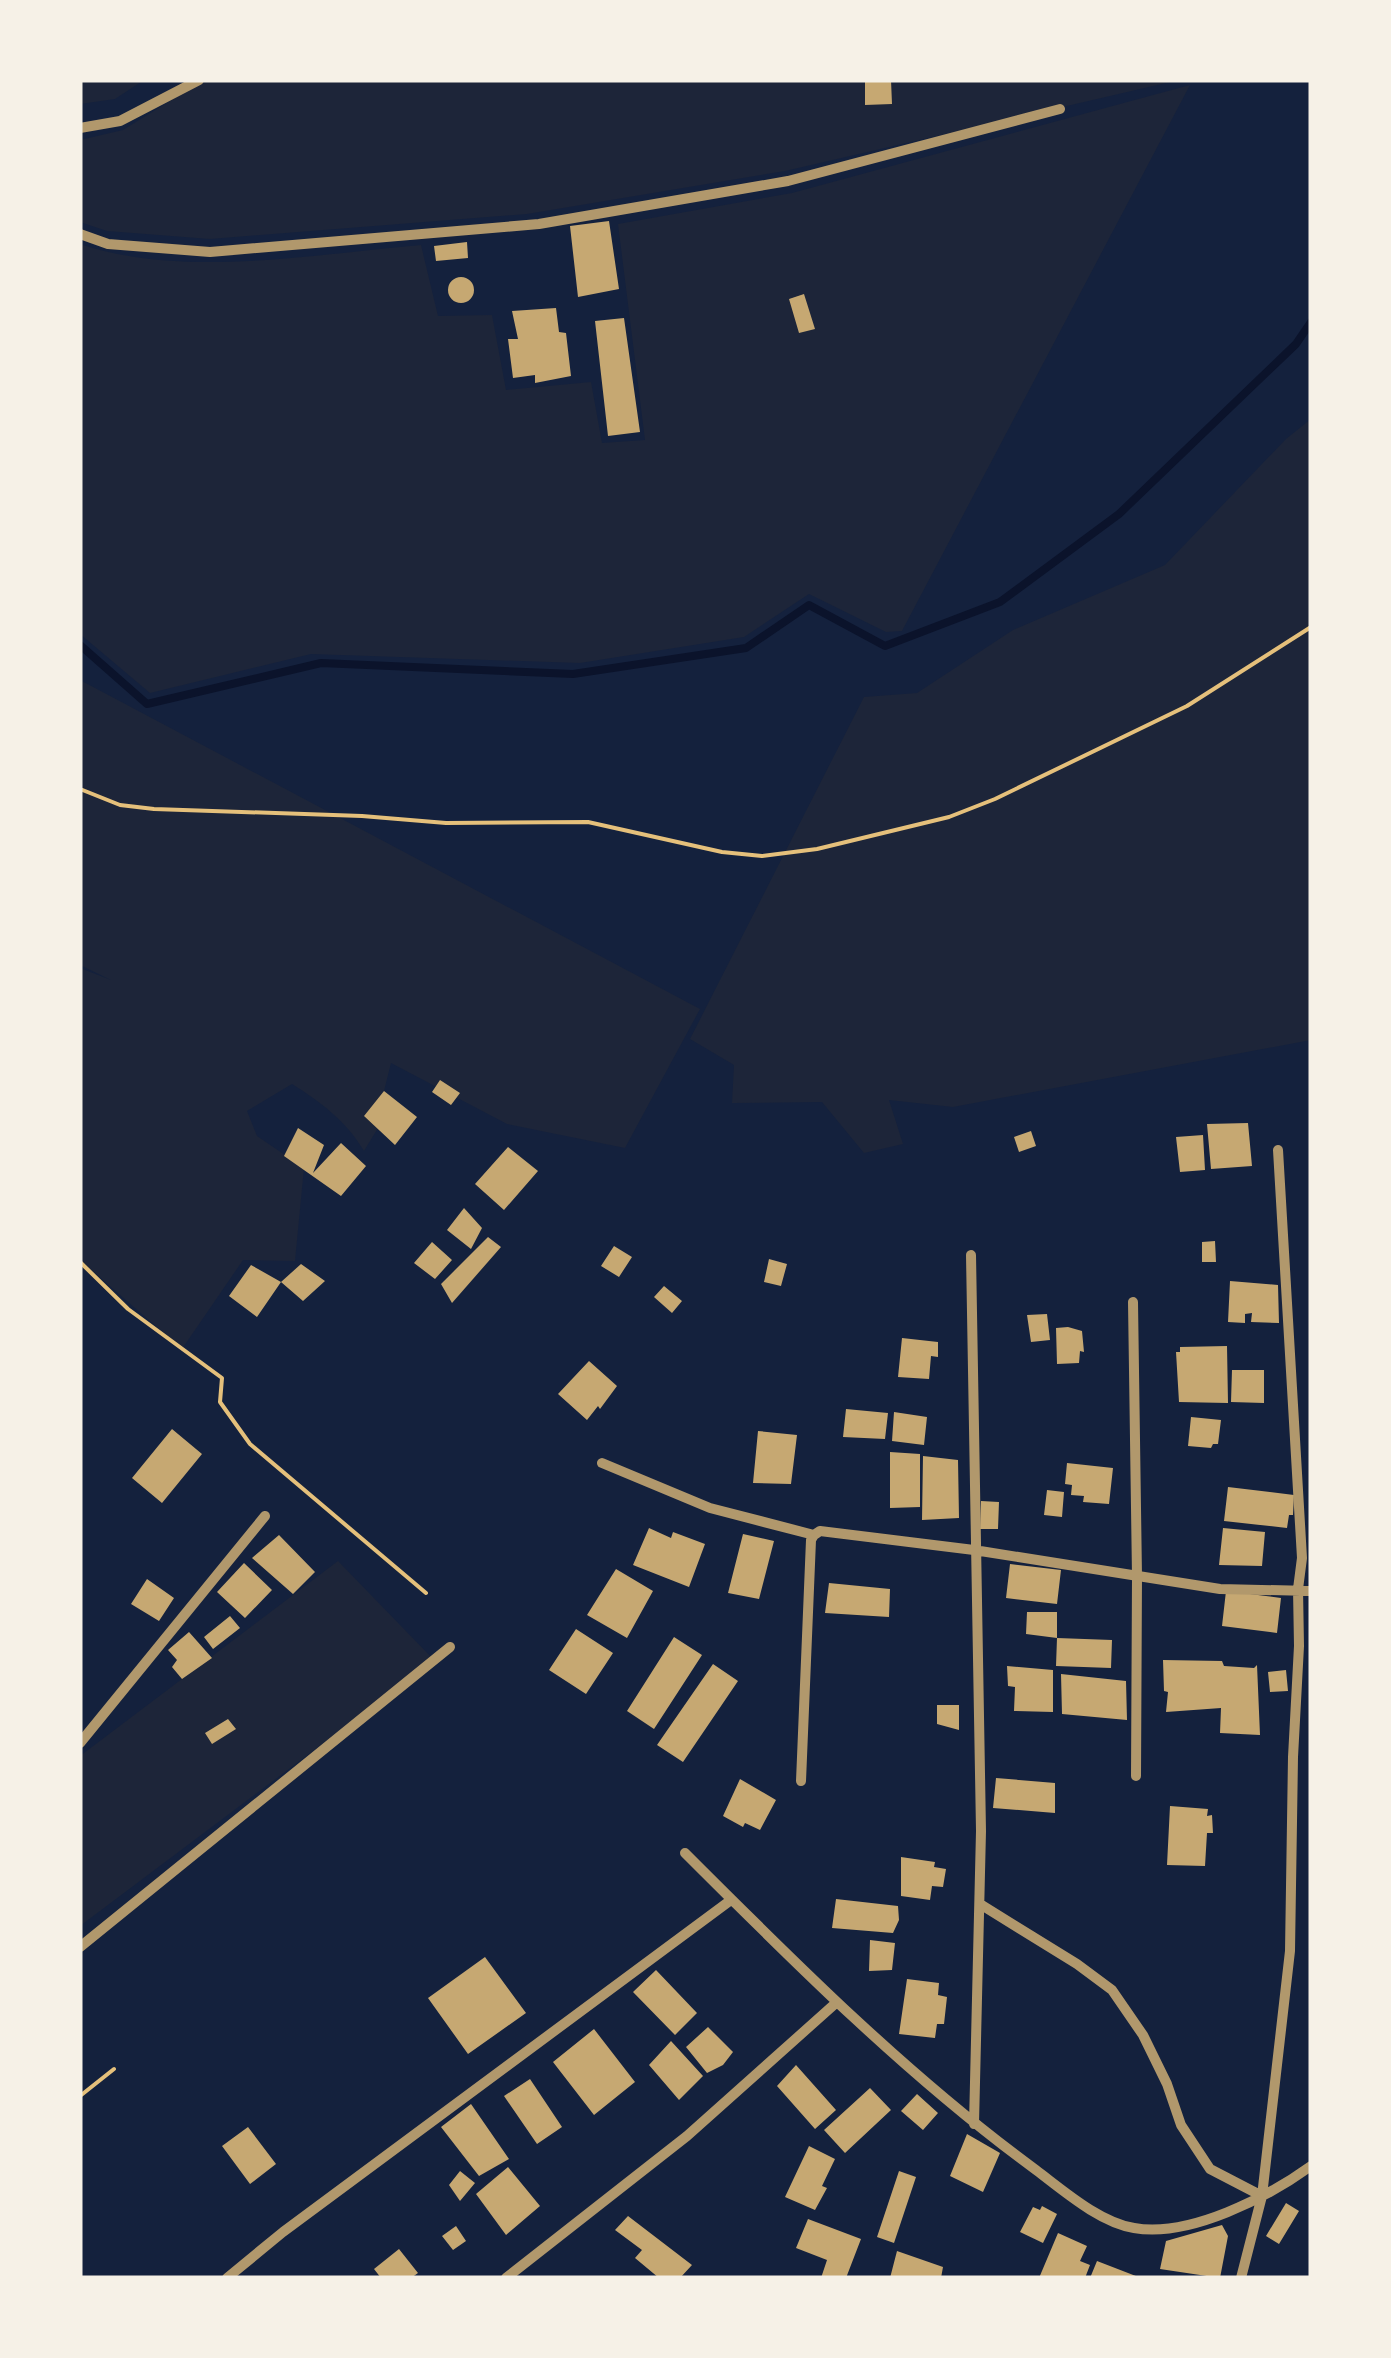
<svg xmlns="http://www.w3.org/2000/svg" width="1391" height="2358" viewBox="0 0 1391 2358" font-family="Figtree,sans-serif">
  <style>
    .green { fill: #1d2539 }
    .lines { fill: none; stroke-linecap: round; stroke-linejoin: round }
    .stream { stroke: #0b132b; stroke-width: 8 }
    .building { fill: #c6a872 }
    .path { stroke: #e5c07b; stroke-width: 4 }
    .minor { stroke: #b1986c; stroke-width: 10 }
  </style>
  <rect width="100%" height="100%" fill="#14213d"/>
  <!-- green -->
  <path class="green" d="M80,80h64l-29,19 -35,5z
    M204,80h975l-394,91 -258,43 -317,25 -103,-8 -27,-9v-82l43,-10z
    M1190,85l-288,546 -16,1 -77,-38 -65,43 -164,26 -269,-9 -161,39 -70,-59v-390c104,35 234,10 341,1l17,71 54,-1 14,75 85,-8 11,61 43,-3 -27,-216 174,-31z
    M1311,419v621l-358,67 -64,-7 14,44 -39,9 -42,-51 -90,1 2,-38 -44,-26 174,-342 53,-4 96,-63 152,-65 121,-126z
    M80,680l620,329 -75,139 -118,-24 -116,-61 -7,28 -20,25 14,12 -14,23c-17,-29 -43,-49 -72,-67l-45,27 10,25 47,32 -9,93 -52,-1 -61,89 -102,-89v-292l31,12 -31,-15z
    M338,1561l96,99 -354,266v-170z"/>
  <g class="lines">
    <!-- stream -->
    <path class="stream" d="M80,645l67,59 174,-41 252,11 173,-26 63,-43 76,41 115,-44 119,-88 177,-170 15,-22"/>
  </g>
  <!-- building -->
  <path class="building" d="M865,80h26l1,24 -27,1z
    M609,221l10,68 -41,8 -8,-71z
    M467,242l1,16 -32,3 -2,-15z
    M448 290a13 13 0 1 1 26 0a13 13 0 1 1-26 0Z
    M804,294l11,35 -16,4 -10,-34z
    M556,308l3,24 7,1 5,43 -36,7v-8l-22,3 -5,-39h10l-6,-28z
    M624,318l16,114 -32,4 -13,-115z
    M440,1080l20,13 -9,12 -19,-13z
    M384,1091l33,26 -22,28 -31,-29z
    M1248,1123l4,43 -41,3 -4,-45z
    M298,1128l26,17 -11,28 28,-30 25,23 -25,30 -57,-40z
    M1031,1131l5,15 -17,6 -5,-15z
    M1203,1135l2,35 -25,2 -4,-35z
    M508,1147l30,24 -34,39 -29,-26z
    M464,1208l18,20 -11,21 -24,-19z
    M488,1237l13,10 -49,56 -11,-19z
    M1215,1241l1,21h-14v-20z
    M432,1242l20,18 -17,19 -21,-16z
    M614,1246l18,11 -13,20 -18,-11z
    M769,1259l18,5 -6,22 -17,-4z
    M301,1264l24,17 -22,20 -22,-19z
    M251,1265l30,17 -24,35 -28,-21z
    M1230,1281l48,4 1,38 -28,-1 1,-9 -7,1v9l-17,-1z
    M664,1286l18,15 -10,12 -18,-16z
    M1047,1314l3,26 -19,2 -4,-27z
    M1068,1327l14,4 2,21 -4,-1 -1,12 -22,1 -1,-36z
    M902,1338l36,4v15l-7,-1 -2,23 -31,-2z
    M1227,1346l1,57 -49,-1 -3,-50h4v-5z
    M589,1361l28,25 -17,23 -2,-3 -11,14 -29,-26z
    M1232,1370h32v33l-33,-1z
    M846,1409l42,4 -3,26 -42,-2z
    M894,1412l33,5 -3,28 -32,-4z
    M1191,1417l30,3 -3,24h-5l-2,4 -23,-2z
    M172,1429l30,25 -40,49 -30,-25z
    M758,1431l39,4 -6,49 -38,-1z
    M890,1452l30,2v53l-30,1z
    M923,1456l35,4 1,58 -37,2z
    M1067,1463l46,5 -4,36 -26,-2 1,-6 -13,-1 1,-10 -7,-1z
    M1228,1487l66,8 -1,20h-4l-2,13 -63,-7z
    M1047,1490l17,2 -2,25 -18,-2z
    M981,1501l18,1 -1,27h-18z
    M649,1528l22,10 2,-6 32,12 -16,43 -56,-22z
    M1223,1528l42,4 -3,34 -43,-1z
    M743,1534l31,7 -15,58 -31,-6z
    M279,1535l36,37 -22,22 -41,-36z
    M244,1563l28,27 -27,28 -28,-26z
    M1010,1564l51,6 -4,34 -51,-6z
    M616,1569l37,22 -26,47 -40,-23z
    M147,1579l27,19 -15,23 -28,-17z
    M829,1583l61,6 -1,28 -64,-4z
    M1226,1591l55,7 -4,35 -55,-7z
    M1027,1612h30v26l-31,-4z
    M230,1616l10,12 -27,21 -9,-12z
    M576,1629l37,24 -27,41 -37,-24z
    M189,1632l23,26 -30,21 -10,-12 5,-7 -9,-10z
    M674,1637l28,18 -48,74 -27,-18z
    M1057,1638l55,2 -1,28 -55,-2z
    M1163,1660l59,1 2,5 30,2 3,-3 3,70 -40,-2 1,-25 -55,4 2,-20 -4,-1z
    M713,1664l25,17 -55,81 -26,-17z
    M1007,1666l46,4v42l-39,-1 1,-24 -7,-1z
    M1286,1670l2,21 -18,1 -2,-20z
    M1061,1674l65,7 1,39 -65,-6z
    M937,1705h22v25l-22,-6z
    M228,1719l8,10 -24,15 -7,-11z
    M996,1778l59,5v30l-62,-5z
    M740,1779l36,21 -16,30 -15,-7 -2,4 -20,-11z
    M1170,1806l38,3 -1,7 5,-1 1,18h-6l-2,33 -38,-1z
    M901,1857l34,5 -1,5 12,2 -3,18 -11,-1 -2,14 -29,-4z
    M836,1899l62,7 1,14 -6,13 -61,-5z
    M870,1940l25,3 -3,27 -23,1z
    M485,1957l41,56 -58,41 -40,-56z
    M656,1970l41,43 -22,22 -42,-43z
    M907,1979l32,4 -1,12 9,2 -3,27h-7l-2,14 -36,-4z
    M708,2027l25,25 -10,13 -16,8 -21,-26z
    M594,2029l41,53 -41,33 -41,-53z
    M671,2041l32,35 -24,24 -30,-35z
    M796,2065l40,45 -21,19 -38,-43z
    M530,2079l32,48 -25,17 -33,-48z
    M870,2088l21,22 -46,43 -21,-23z
    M917,2094l21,19 -15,17 -22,-19z
    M471,2104l38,55 -30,17 -38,-49z
    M248,2127l28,37 -26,20 -28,-38z
    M967,2134l33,19 -17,39 -33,-16z
    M809,2146l26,13 -13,27 5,2 -12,22 -30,-13z
    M508,2167l32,39 -34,29 -30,-41z
    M460,2171l15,12 -15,18 -11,-16z
    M899,2171l17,6 -22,66 -17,-6z
    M1286,2203l13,8 -20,33 -13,-8z
    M1042,2206l15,8 -14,29 -23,-11 13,-25 7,3z
    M628,2216l64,49 -12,13h-21l-24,-20 7,-8 -27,-20z
    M808,2219l53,20 -15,39h-25l6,-18 -31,-12z
    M1222,2225l6,11 -8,42 -60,-9 6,-28z
    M456,2226l10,15 -13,9 -11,-14z
    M1058,2233l29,13 -7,15 10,4 -5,13h-46z
    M399,2249l19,24 -7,5h-30l-7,-9z
    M897,2251l46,16 -2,11h-51z
    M1097,2261l44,17h-51z"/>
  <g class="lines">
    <!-- path -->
    <path class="path" d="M80,789l40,16 34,4 208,7 84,7 142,-1 134,30 40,4 55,-7 132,-32 46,-18 192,-93 124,-79
      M80,1262l48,47 94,69 -2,24 30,42 176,149
      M80,2096l34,-27"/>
    <!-- minor -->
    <path class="minor" d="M80,128l40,-7 79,-41
      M80,234l28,10 102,8 329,-28 249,-43 272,-72
      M971,1255l10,576 -7,293
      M1133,1302l4,274 -1,200
      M602,1463l108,45 104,27 6,-4 154,19 246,39 91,2
      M80,1743l185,-227
      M801,1781l10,-241 3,-5
      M685,1853c112,112 224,224 351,317 28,21 63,52 98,58 55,10 134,-31 177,-62
      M980,1904l97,60 35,26 31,45 24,49 14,41 29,44 52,27
      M80,1947l370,-300
      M227,2278l56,-46 448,-332
      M506,2278l181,-142 150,-134
      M1241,2278l21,-82 28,-245 3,-194 6,-111 -1,-57 4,-31 -24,-408"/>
  </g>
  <!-- border -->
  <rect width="1391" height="2358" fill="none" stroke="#f6f1e7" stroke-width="165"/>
</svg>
